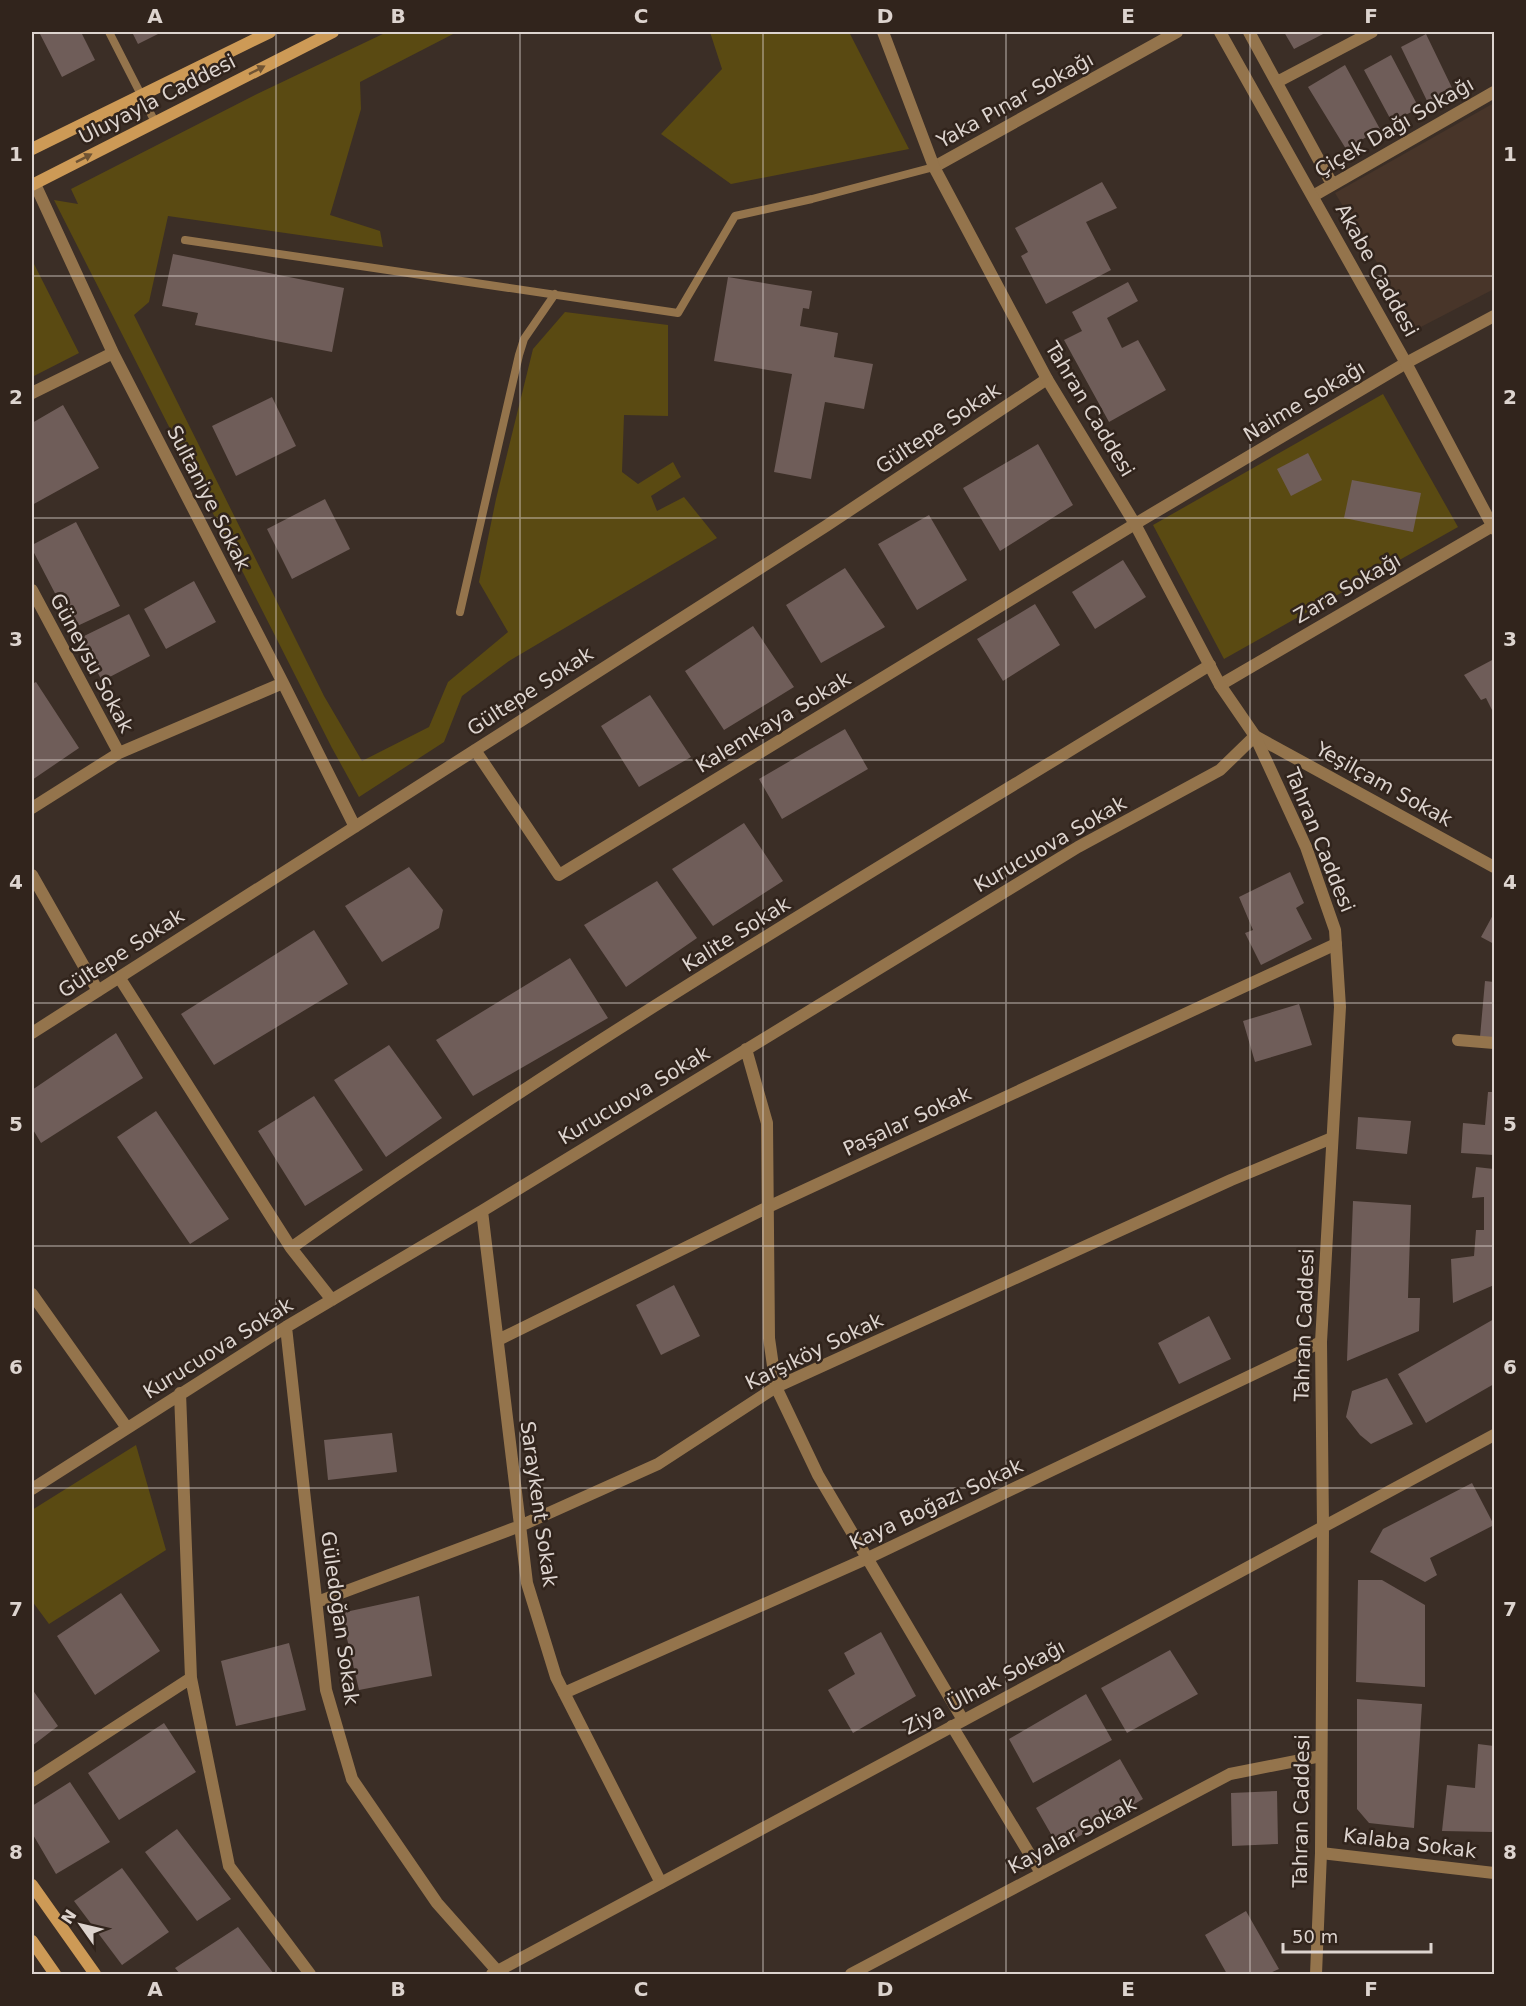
<svg xmlns="http://www.w3.org/2000/svg" width="1526" height="2006" viewBox="0 0 1526 2006" font-family="'DejaVu Sans',sans-serif">
  <style>
    .built { fill: #483529 }
    .green { fill: #5a4a12 }
    .building { fill: #6f5d59 }
    .lines { fill: none; stroke-linecap: round; stroke-linejoin: round }
    .service { stroke: #94744c; stroke-width: 8 }
    .minor { stroke: #94744c; stroke-width: 12 }
    .tertiary { stroke: #94744c; stroke-width: 12 }
    .secondary { stroke: #cd9a56; stroke-width: 12 }
    .oneway { fill: #6f5333 }
    .grid { fill: none; stroke: #ddd4cf; stroke-width: 1.5; stroke-opacity: 0.55 }
    .labels { text-anchor: middle; dominant-baseline: central; stroke-width: 5; stroke-linejoin: round; paint-order: stroke }
    .street-label { font-size: 20px; fill: #ddd4cf; stroke: #31241c }
    .neatline { fill: none; stroke: #ddd4cf; stroke-width: 2 }
    .grid-label { font-size: 20px; text-anchor: middle; font-weight: bold; fill: #ddd4cf }
  </style>
  <rect width="100%" height="100%" fill="#3b2e26"/>
  <!-- built -->
  <path class="built" d="M1494,103v186l-77,40 -82,-136z"/>
  <!-- green -->
  <path class="green" d="M387,32h70l-97,50 1,27 -31,106 50,16 3,16 -215,-31 -19,86 -15,13 190,381 38,65 67,-34 19,-45 60,-50 -29,-50 17,-83 37,-150 32,-37 103,13v91l-44,-1 -2,57 16,12 35,-22 8,15 -30,19 6,15 27,-14 33,41 -208,123 -47,35 -18,46 -85,55 -27,-49 -278,-548 24,4 -7,-15 186,-95z
    M710,32h139l60,117 -178,35 -70,-50 61,-65z
    M32,260l47,93 -47,24z
    M1383,394l75,133 -234,132 -71,-134z
    M136,1445l30,105 -117,74 -17,-23v-91z"/>
  <!-- building -->
  <path class="building" d="M39,32h42l14,28 -33,17z
    M132,32h30l-24,12z
    M1284,32h43l-33,17z
    M1426,34l28,58 -25,13 -28,-58z
    M1391,55l28,53 -27,14 -28,-52z
    M1345,65l35,64 -34,20 -38,-62z
    M1102,182l15,26 -31,14 25,48 -65,34 -25,-48 7,-4 -13,-24z
    M173,254l171,34 -12,64 -137,-27 3,-12 -36,-7z
    M728,277l84,14 -3,18 -6,-1 -3,18 38,7 -4,24 39,7 -9,45 -39,-7 -14,77 -37,-7 18,-98 -78,-13z
    M1128,282l10,19 -31,17 15,30 16,-8 28,50 -57,32 -45,-82 18,-9 -10,-19z
    M272,397l24,49 -60,30 -24,-50z
    M63,405l36,63 -67,37v-82z
    M1038,444l35,61 -73,46 -37,-63z
    M1308,453l14,27 -31,16 -14,-27z
    M1352,480l69,13 -8,39 -69,-14z
    M325,499l25,50 -58,30 -25,-50z
    M929,515l38,65 -50,30 -39,-66z
    M76,522l44,84 -47,22 -41,-79v-4z
    M1123,560l23,37 -51,32 -23,-37z
    M845,568l40,59 -64,36 -35,-58z
    M194,581l22,41 -50,27 -22,-40z
    M1035,604l25,41 -57,36 -26,-42z
    M129,614l21,42 -48,25 -22,-43z
    M753,626l41,61 -70,43 -39,-59z
    M1494,659v55l-8,-16 -5,2 -17,-25z
    M36,682l43,66 -47,32v-96z
    M650,695l41,62 -52,30 -38,-61z
    M845,729l23,40 -86,50 -23,-40z
    M744,823l39,58 -70,45 -41,-57z
    M409,867l34,43 -4,18 -57,34 -37,-56z
    M1290,872l14,31 -8,5 16,31 -51,26 -16,-32 8,-3 -14,-33z
    M657,881l40,57 -71,49 -42,-62z
    M1494,913v31l-13,-7z
    M314,930l34,54 -134,81 -33,-51z
    M570,958l38,60 -135,78 -37,-56z
    M1485,981l9,1v56l-14,-1z
    M1299,1004l13,41 -57,17 -12,-41z
    M116,1033l27,45 -102,65 -9,-15v-38z
    M389,1045l53,73 -56,39 -52,-77z
    M1488,1092h6v63l-33,-2 2,-30 22,2z
    M314,1096l49,74 -58,36 -47,-75z
    M156,1111l73,108 -39,25 -73,-107z
    M1358,1117l53,4 -4,33 -51,-5z
    M1476,1167l18,2v116l-41,18 -2,-44 23,-3 2,-26h8v-33l-12,1z
    M1353,1201l58,4 -3,93h12l-1,33 -72,30z
    M674,1285l26,51 -39,19 -25,-50z
    M1209,1316l22,43 -52,25 -21,-41z
    M1494,1319v65l-68,39 -28,-49z
    M1387,1378l26,46 -42,20 -11,-9 -14,-18 6,-26z
    M392,1433l5,39 -69,8 -4,-40z
    M1472,1483l22,42 -64,33 7,17 -12,7 -55,-30 13,-23z
    M1358,1580h24l43,25v82l-69,-5z
    M121,1593l39,58 -65,44 -38,-59z
    M419,1596l13,80 -73,14 -18,-77z
    M881,1632l35,64 -63,37 -25,-43 27,-16 -11,-21z
    M289,1643l17,67 -70,16 -15,-65z
    M1170,1650l28,44 -71,39 -26,-45z
    M32,1689l26,37 -26,20z
    M1086,1694l26,46 -79,43 -24,-44z
    M1357,1699l65,5 -8,124 -45,-5 -12,-14z
    M164,1723l32,49 -77,48 -31,-47z
    M1478,1744l16,2v86l-52,-1 5,-46 28,3z
    M1120,1759l23,40 -84,49 -23,-40z
    M70,1782l40,60 -54,32 -24,-41v-27z
    M1277,1791l1,53 -46,2 -1,-53z
    M177,1829l54,70 -34,22 -52,-69z
    M122,1868l47,64 -47,33 -48,-64z
    M1246,1911l33,58 -11,5h-41l-22,-39z
    M238,1927l36,47h-94l-5,-6z"/>
  <g class="lines">
    <!-- service -->
    <path class="service" d="M109,32l46,90
      M185,240l493,73 57,-97 77,-17 122,-32
      M460,612l59,-257 5,-16 31,-45"/>
    <!-- minor -->
    <path class="minor" d="M1249,32l83,152
      M1277,82l95,-50
      M934,167l243,-135
      M35,184l78,169 170,330 72,144
      M1313,196l181,-104
      M32,393l81,-40
      M32,590l87,163
      M1220,685l274,-160
      M475,750l84,125 576,-351 271,-161 88,-47
      M32,808l87,-55 164,-70
      M32,875l66,116
      M119,977l172,271 41,52
      M32,1033l794,-507 221,-147
      M1458,1040l36,3
      M746,1049l21,74 2,215 7,49 42,88 145,245
      M482,1211l45,372 29,94 105,206
      M291,1248c296,-210 610,-393 919,-583
      M32,1294l95,134
      M286,1327l40,363 26,89 85,124 63,71
      M498,1340l270,-133 568,-263
      M180,1393l11,285 38,188 81,108
      M32,1489l254,-162 196,-116 596,-364 142,-77 35,-34 239,131
      M317,1602l203,-76 138,-62 118,-77 455,-207 101,-42
      M564,1693l304,-135 453,-216
      M952,1726l89,147
      M32,1781l159,-103
      M1321,1853l173,20
      M851,1974l379,-200 91,-18"/>
    <!-- tertiary -->
    <path class="tertiary" d="M883,32l51,135 113,212 88,145 85,161 35,51 51,111 29,83 5,77 -19,335 2,184 -2,327 -5,121
      M1220,32l186,331 88,166
      M492,1974l1002,-539"/>
    <!-- secondary -->
    <path class="secondary" d="M32,149l238,-117
      M32,185l301,-153
      M32,1885l63,89
      M32,1941l23,33"/>
  </g>
  <!-- one-way arrows -->
  <defs><path id="oneway-solid" d="M-6-.8H1V-3.2L6.5 0L1 3.2V.8H-6Z" transform="scale(1.5)"/></defs>
  <g class="oneway">
    <use href="#oneway-solid" transform="translate(257 70) rotate(-27)"/>
    <use href="#oneway-solid" transform="translate(84 158) rotate(-27)"/>
  </g>
  <!-- grid -->
  <path class="grid" d="M276,32v1942M520,32v1942M763,32v1942M1006,32v1942M1250,32v1942M32,276h1462M32,518h1462M32,760h1462M32,1003h1462M32,1246h1462M32,1488h1462M32,1730h1462"/>
  <g class="labels">
    <!-- street labels -->
    <g class="street-label">
      <text transform="translate(157 99) rotate(-27)">Uluyayla Caddesi</text>
      <text transform="translate(1015 100) rotate(-29)">Yaka Pınar Sokağı</text>
      <text transform="translate(1394 127) rotate(-30)">Çiçek Dağı Sokağı</text>
      <text transform="translate(1377 270) rotate(61)">Akabe Caddesi</text>
      <text transform="translate(1304 401) rotate(-31)">Naime Sokağı</text>
      <text transform="translate(1090 409) rotate(59)">Tahran Caddesi</text>
      <text transform="translate(938 428) rotate(-34)">Gültepe Sokak</text>
      <text transform="translate(209 498) rotate(63)">Sultaniye Sokak</text>
      <text transform="translate(1347 588) rotate(-30)">Zara Sokağı</text>
      <text transform="translate(92 663) rotate(62)">Güneysu Sokak</text>
      <text transform="translate(530 691) rotate(-33)">Gültepe Sokak</text>
      <text transform="translate(773 722) rotate(-31)">Kalemkaya Sokak</text>
      <text transform="translate(1384 784) rotate(29)">Yeşilçam Sokak</text>
      <text transform="translate(1320 840) rotate(68)">Tahran Caddesi</text>
      <text transform="translate(1050 844) rotate(-30)">Kurucuova Sokak</text>
      <text transform="translate(736 934) rotate(-32)">Kalite Sokak</text>
      <text transform="translate(121 953) rotate(-33)">Gültepe Sokak</text>
      <text transform="translate(634 1095) rotate(-31)">Kurucuova Sokak</text>
      <text transform="translate(907 1121) rotate(-25)">Paşalar Sokak</text>
      <text transform="translate(1304 1325) rotate(-88)">Tahran Caddesi</text>
      <text transform="translate(218 1348) rotate(-32)">Kurucuova Sokak</text>
      <text transform="translate(814 1351) rotate(-26)">Karşıköy Sokak</text>
      <text transform="translate(539 1504) rotate(82)">Saraykent Sokak</text>
      <text transform="translate(936 1504) rotate(-25)">Kaya Boğazı Sokak</text>
      <text transform="translate(340 1618) rotate(82)">Güledoğan Sokak</text>
      <text transform="translate(984 1687) rotate(-28)">Ziya Ülhak Sokağı</text>
      <text transform="translate(1301 1811) rotate(-89)">Tahran Caddesi</text>
      <text transform="translate(1072 1835) rotate(-28)">Kayalar Sokak</text>
      <text transform="translate(1410 1843) rotate(7)">Kalaba Sokak</text>
    </g>
  </g>
  <!-- border -->
  <rect width="1526" height="2006" fill="none" stroke="#31241c" stroke-width="66"/>
  <!-- north arrow -->
  <g transform="translate(81 1925) rotate(304)" stroke="#31241c" stroke-width="4.5" paint-order="stroke">
  <path d="M0-4.5L10 22L0 15L-10 22Z" fill="#ddd4cf"/>
  <text y="-9" font-size="16" font-weight="bold" text-anchor="middle" fill="#ddd4cf">N</text>
  </g>
  <!-- scale -->
  <path d="M1283 1943v9h148v-9" fill="none" stroke="#ddd4cf" stroke-width="3"/>
  <text x="1292" y="1943" font-size="18" fill="#ddd4cf" stroke="#31241c" stroke-width="4.5" paint-order="stroke">50 m</text>
  <rect x="33" y="33" width="1460" height="1940" class="neatline"/>
  <g class="grid-label">
    <text x="155" y="23">A</text>
    <text x="398" y="23">B</text>
    <text x="641" y="23">C</text>
    <text x="885" y="23">D</text>
    <text x="1128" y="23">E</text>
    <text x="1371" y="23">F</text>
    <text x="16" y="161">1</text>
    <text x="1510" y="161">1</text>
    <text x="16" y="404">2</text>
    <text x="1510" y="404">2</text>
    <text x="16" y="646">3</text>
    <text x="1510" y="646">3</text>
    <text x="16" y="889">4</text>
    <text x="1510" y="889">4</text>
    <text x="16" y="1131">5</text>
    <text x="1510" y="1131">5</text>
    <text x="16" y="1374">6</text>
    <text x="1510" y="1374">6</text>
    <text x="16" y="1616">7</text>
    <text x="1510" y="1616">7</text>
    <text x="16" y="1859">8</text>
    <text x="1510" y="1859">8</text>
    <text x="155" y="1996">A</text>
    <text x="398" y="1996">B</text>
    <text x="641" y="1996">C</text>
    <text x="885" y="1996">D</text>
    <text x="1128" y="1996">E</text>
    <text x="1371" y="1996">F</text>
  </g>
</svg>
